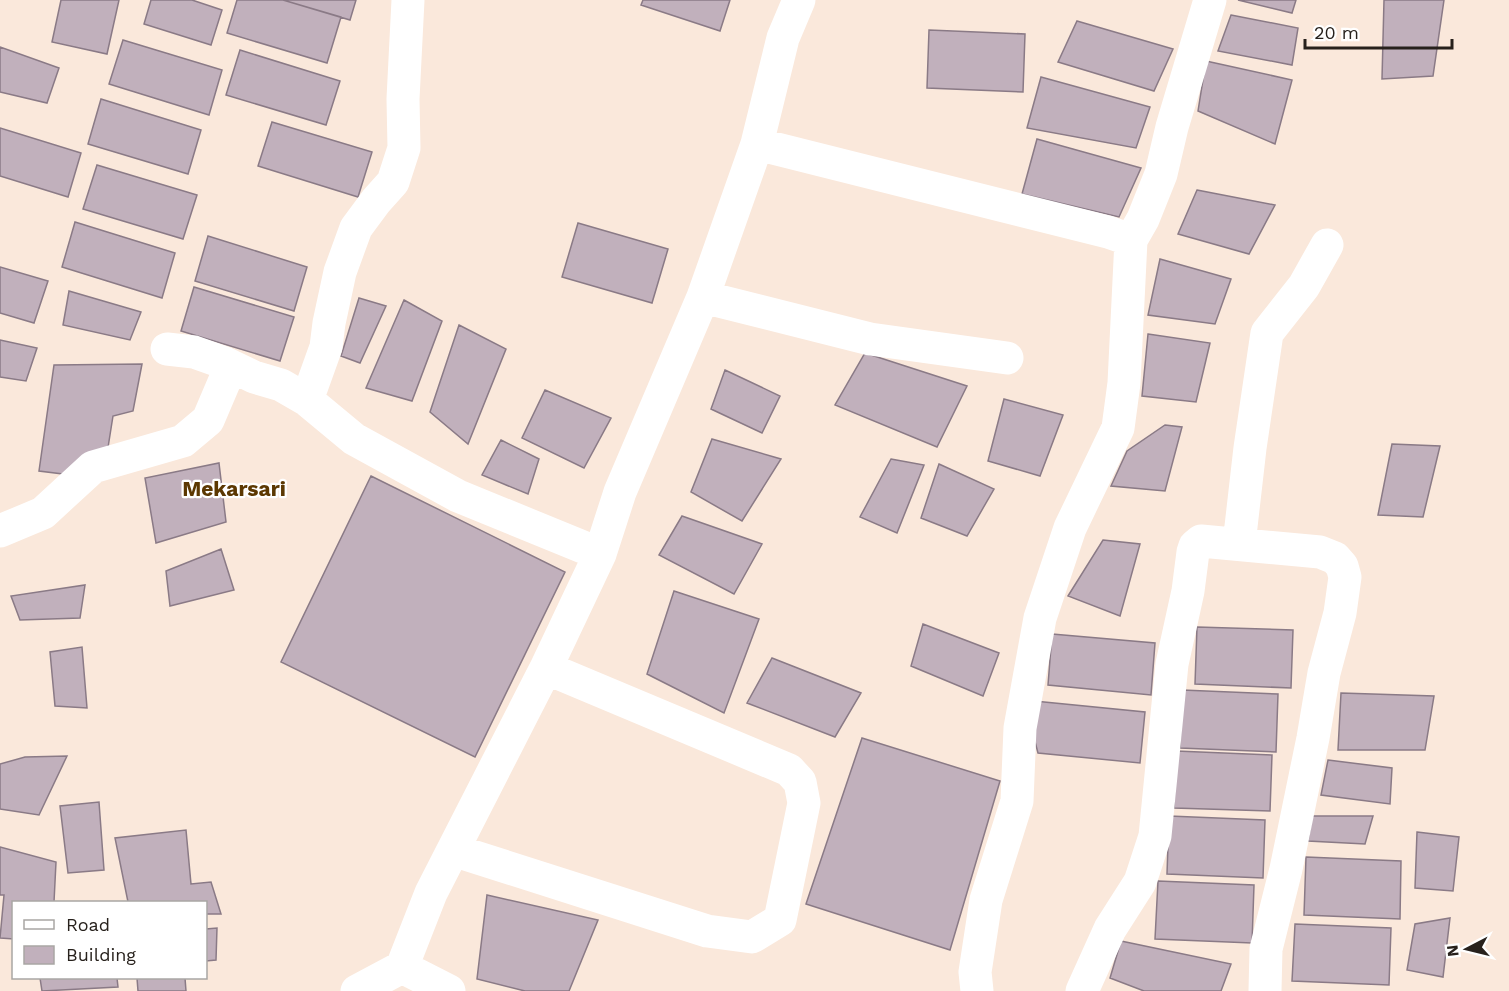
<svg xmlns="http://www.w3.org/2000/svg" width="1509" height="991" viewBox="0 0 1509 991" font-family="'Work Sans',sans-serif">
  <style>
    .building { fill: #c1b0bc; stroke: #8a7a86; stroke-width: 1.5 }
    .lines { fill: none; stroke-linecap: round; stroke-linejoin: round }
    .minor { stroke: #fff; stroke-width: 33 }
    .labels { text-anchor: middle; dominant-baseline: central; stroke-width: 4.5; stroke-linejoin: round; paint-order: stroke }
    .quarter-label { font-size: 21px; font-weight: bold; fill: #5c3802; stroke: #fff }
  </style>
  <rect width="100%" height="100%" fill="#fae8db"/>
  <!-- building -->
  <path class="building" d="M61,0h58l-12,54 -55,-12z
    M151,0h41l30,10 -11,35 -67,-21z
    M237,0h46l58,17 -14,46 -100,-30z
    M283,0h73l-6,20z
    M643,0h87l-10,31 -79,-26z
    M1238,0h58l-4,13z
    M1384,0h60l-11,76 -51,3z
    M1231,15l67,13 -6,37 -74,-14z
    M1077,21l96,28 -19,42 -96,-29z
    M929,30l96,4 -2,58 -96,-4z
    M123,40l99,30 -13,45 -100,-31z
    M0,47l59,21 -12,35 -47,-11z
    M240,50l100,31 -14,44 -100,-30z
    M1206,61l86,19 -17,64 -77,-33z
    M1041,77l109,30 -14,41 -109,-20z
    M101,99l100,31 -13,44 -100,-30z
    M272,122l100,30 -14,45 -100,-31z
    M0,128l81,25 -13,44 -68,-21z
    M1037,139l104,29 -22,49 -97,-23z
    M97,165l100,30 -14,44 -100,-30z
    M1197,190l78,15 -26,49 -71,-20z
    M75,222l100,31 -13,45 -100,-31z
    M578,223l90,26 -16,54 -90,-26z
    M208,236l99,31 -13,44 -99,-30z
    M1160,259l71,20 -16,45 -67,-9z
    M0,267l48,14 -14,42 -34,-10z
    M194,287l100,30 -14,44 -99,-30z
    M69,291l72,21 -11,28 -67,-15z
    M359,298l27,8 -26,57 -19,-7z
    M404,300l38,21 -30,80 -46,-13z
    M459,325l47,24 -38,95 -38,-32z
    M1148,334l62,9 -14,59 -54,-6z
    M0,340l37,8 -11,33 -26,-4z
    M865,353l102,33 -30,61 -102,-42z
    M142,364l-9,47 -20,5 -10,63 -64,-8 15,-106z
    M725,370l55,26 -18,37 -51,-24z
    M545,390l66,28 -27,50 -62,-30z
    M1004,399l59,16 -23,61 -52,-15z
    M1165,425l17,2 -17,64 -54,-5 16,-35z
    M712,439l69,20 -39,62 -51,-29z
    M501,440l38,19 -11,35 -46,-19z
    M1392,444l48,2 -17,71 -45,-2z
    M891,459l33,6 -27,68 -37,-16z
    M219,463l7,59 -70,21 -11,-65z
    M939,464l55,25 -27,47 -46,-18z
    M371,476l194,96 -90,185 -194,-95z
    M682,516l80,28 -28,50 -75,-39z
    M1103,540l37,4 -20,72 -52,-20z
    M221,549l13,41 -64,16 -4,-35z
    M85,585l-5,33 -60,2 -9,-24z
    M674,591l85,28 -35,94 -77,-39z
    M923,624l76,29 -16,43 -72,-30z
    M1197,627l96,3 -2,58 -96,-4z
    M1052,634l103,9 -4,52 -103,-10z
    M82,647l5,61 -32,-2 -5,-54z
    M772,658l89,35 -26,44 -88,-34z
    M1182,690l96,4 -2,58 -96,-4z
    M1341,693l93,3 -9,54h-87z
    M1024,700l121,12 -5,51 -102,-10z
    M862,738l138,43 -50,169 -144,-46z
    M1176,751l96,4 -2,56 -96,-3z
    M67,756l-28,59 -39,-6v-45l25,-7z
    M1328,760l64,8 -2,36 -69,-9z
    M99,802l5,68 -36,3 -8,-67z
    M1169,816l96,4 -2,58 -96,-4z
    M1312,816h61l-8,28 -57,-3z
    M186,830l5,54 20,-2 10,32h-15v-12h-78l-13,-64z
    M1417,832l42,5 -6,54 -38,-3z
    M0,847l56,15 -2,40h-40v37l-14,-1 4,-43h-4z
    M1306,857l95,4 -1,58 -96,-4z
    M1158,881l96,4 -2,58 -97,-4z
    M487,895l111,25 -29,71h-44l-48,-12z
    M1450,918l-7,59 -36,-7 8,-46z
    M1295,924l96,4 -2,57 -97,-4z
    M217,928l-1,32 -10,1v-32z
    M1121,941l110,23 -10,27h-77l-34,-13z
    M40,978h77l1,9 -76,4z
    M137,978h48l1,13h-48z"/>
  <g class="lines">
    <!-- minor -->
    <path class="minor" d="M757,144l351,88 23,8 -7,143 -6,45 -48,100 -30,90 -20,110 -3,73 -31,99 -11,72 2,19
      M1131,240l12,-21 18,-45 11,-47 38,-127
      M703,297l167,42 137,19
      M167,349l27,3 31,11 29,14 27,8 26,15 47,39 104,57 142,58
      M307,400l19,-53 3,-24 11,-51 16,-44 20,-27 17,-19 11,-34 -1,-49 5,-99
      M0,531l43,-18 50,-46 90,-26 25,-21 23,-54
      M1239,544l11,-96 17,-115 37,-47 23,-41
      M453,850l254,81 45,6 28,-17 24,-117 -4,-21 -11,-12 -243,-102
      M402,967l47,24
      M357,991l45,-24 29,-74 115,-225 54,-114 20,-62 83,-195 54,-153 26,-106 16,-38
      M1082,991l28,-62 30,-47 15,-46 17,-172 16,-73 5,-39 2,-6 6,-5 119,11 15,6 7,8 3,11 -5,36 -16,60 -11,65 -27,131 -20,80 -1,42"/>
  </g>
  <g class="labels">
    <!-- quarter labels -->
    <g class="quarter-label">
      <text x="234" y="488">Mekarsari</text>
    </g>
  </g>
  <!-- legend -->
  <rect x="12" y="901" width="195" height="78" fill="#ffffff" stroke="#a9a6a4" stroke-width="1.5"/>
  <rect x="24" y="920" width="30" height="9" fill="#ffffff" stroke="#a9a6a4" stroke-width="1.5"/>
  <text x="66" y="931" font-size="18" fill="#27211c">Road</text>
  <rect x="24" y="946" width="30" height="18" fill="#c1b0bc" stroke="#a9a6a4" stroke-width="1.5"/>
  <text x="66" y="961" font-size="18" fill="#27211c">Building</text>
  <!-- north arrow -->
  <g transform="translate(1467 949) rotate(263)" stroke="#ffffff" stroke-width="4.5" paint-order="stroke">
  <path d="M0-4.5L10 22L0 15L-10 22Z" fill="#27211c"/>
  <text y="-9" font-size="16" font-weight="bold" text-anchor="middle" fill="#27211c">N</text>
  </g>
  <!-- scale -->
  <path d="M1305 39v9h147v-9" fill="none" stroke="#27211c" stroke-width="3"/>
  <text x="1314" y="39" font-size="18" fill="#27211c" stroke="#ffffff" stroke-width="4.5" paint-order="stroke">20 m</text>
</svg>
